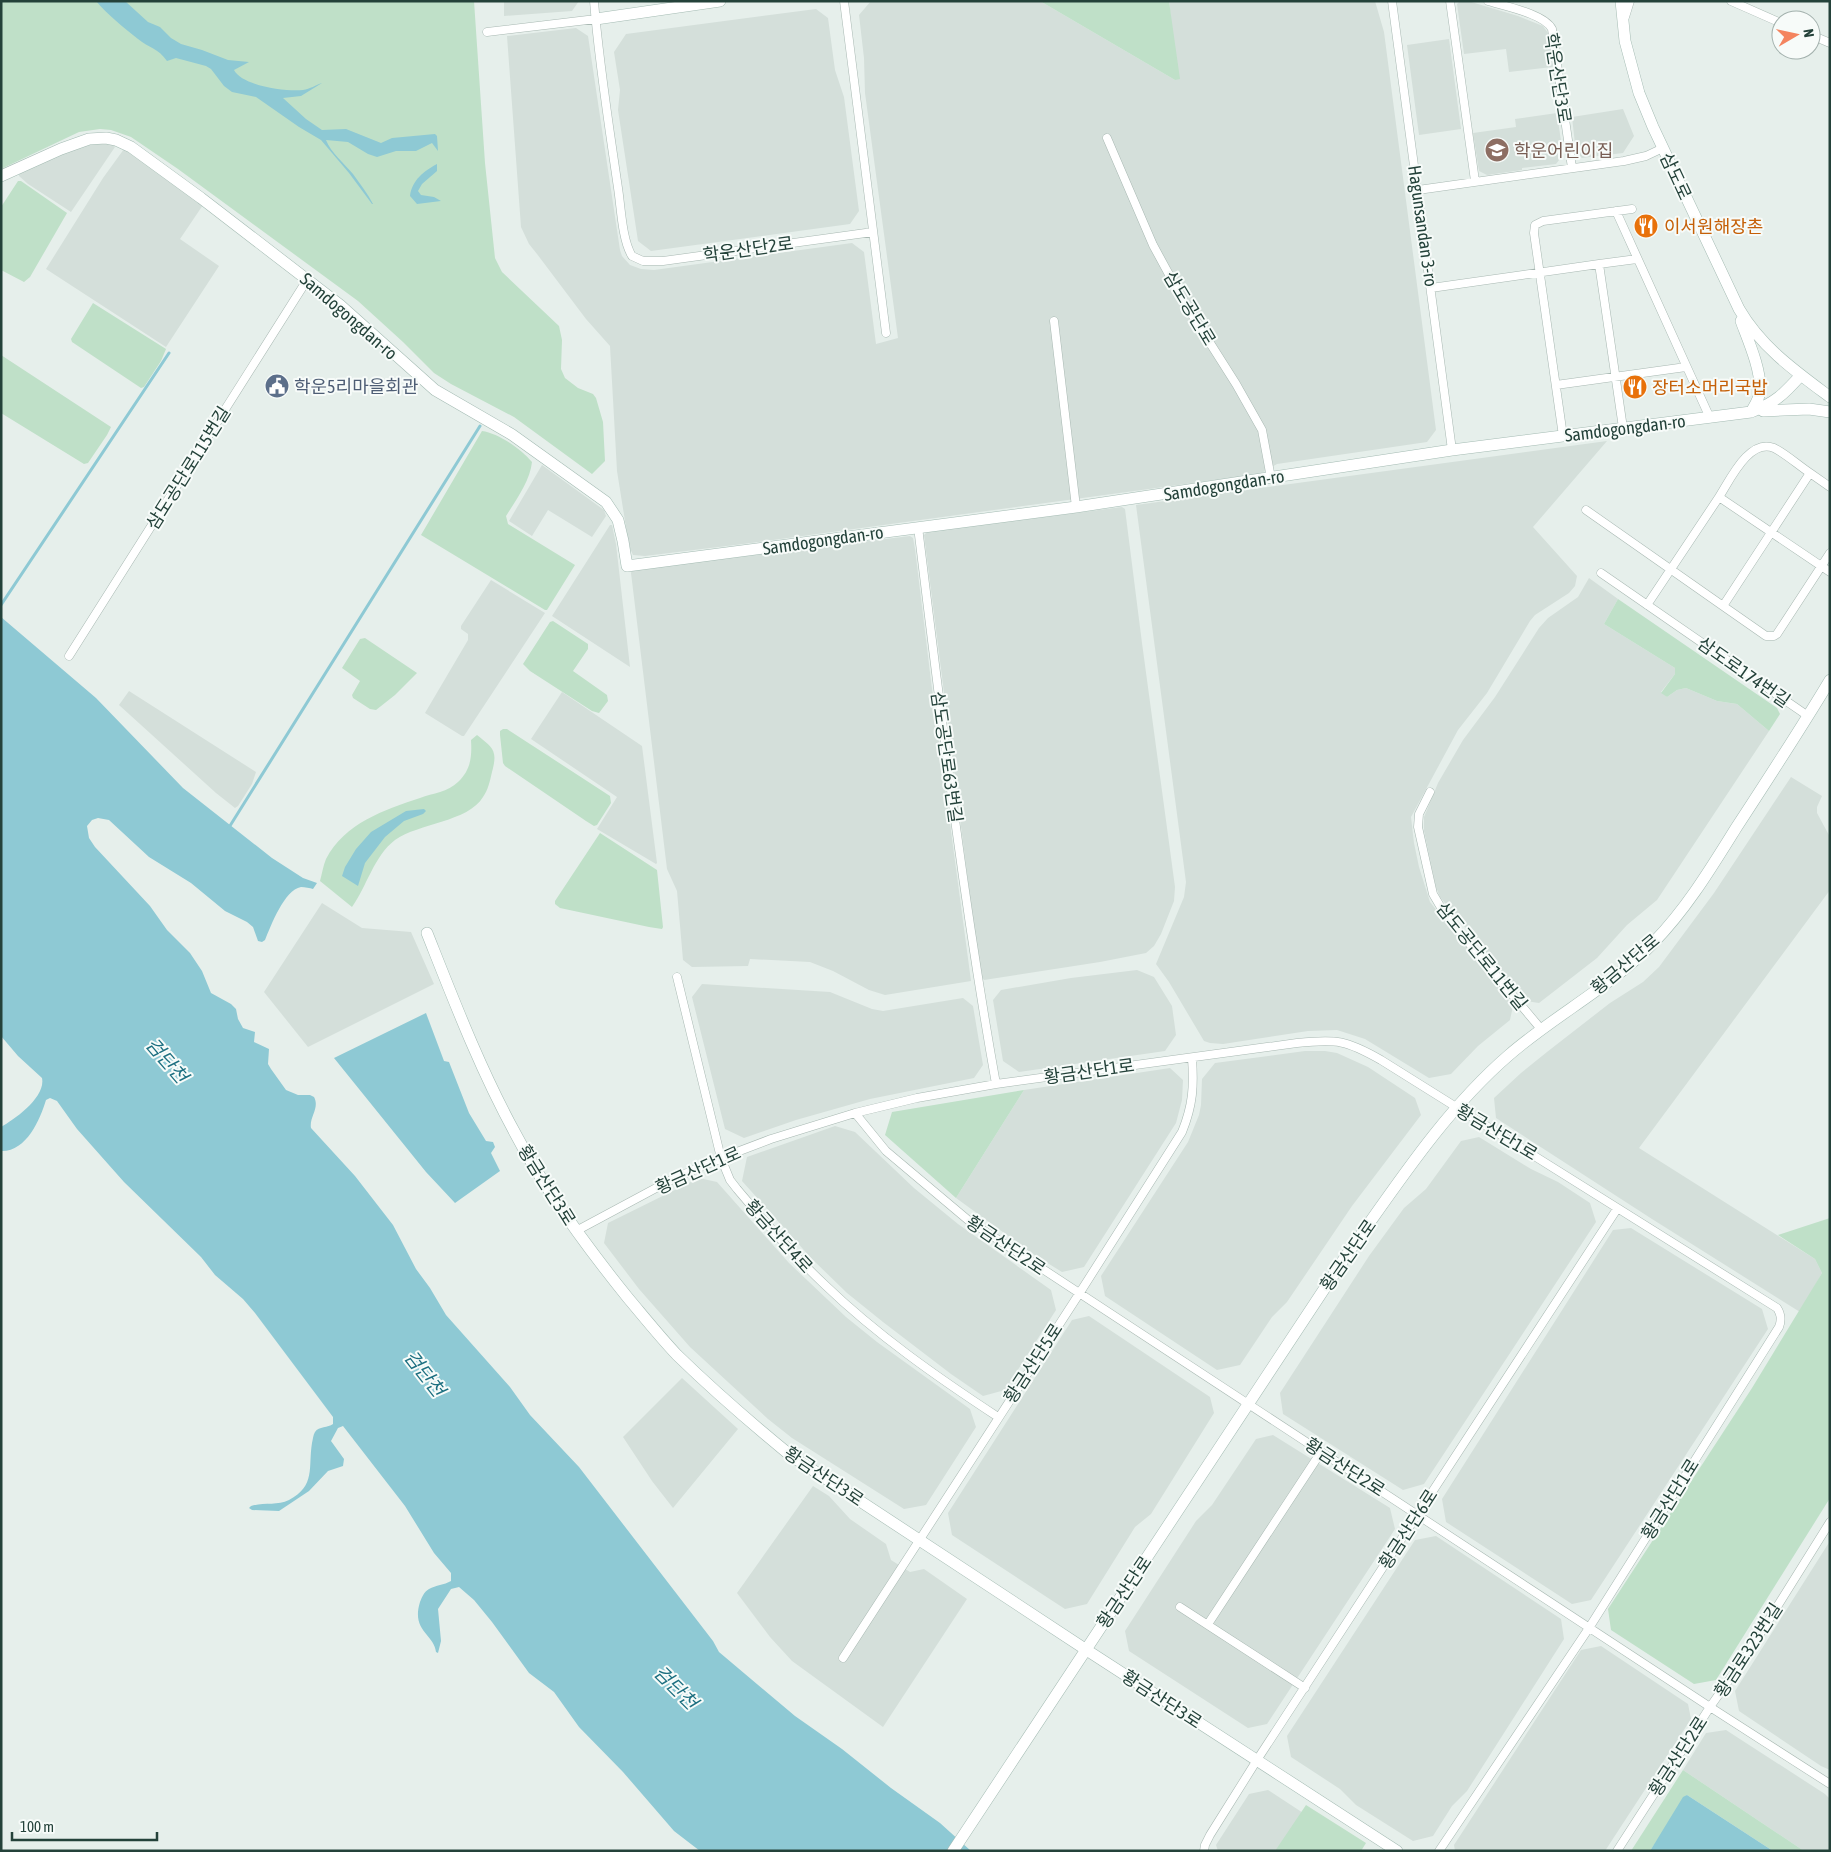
<svg xmlns="http://www.w3.org/2000/svg" width="1831" height="1852" viewBox="0 0 1831 1852" font-family="'Asap Condensed','Noto Sans KR',sans-serif">
  <style>
    .built { fill: #d4dfda }
    .green { fill: #bfe0c8 }
    .water { fill: #8ec9d4 }
    .lines { fill: none; stroke-linecap: round; stroke-linejoin: round }
    .stream { stroke: #8ec9d4; stroke-width: 3 }
    .street-casing { stroke: #a8b8b2; stroke-width: 9 }
    .secondary-casing { stroke: #a4bbb3; stroke-width: 12 }
    .street { stroke: #fff; stroke-width: 8 }
    .secondary { stroke: #fff; stroke-width: 11 }
    .labels { text-anchor: middle; dominant-baseline: central; stroke-width: 4; stroke-linejoin: round; paint-order: stroke }
    .street-label { font-size: 18px; fill: #24423a; stroke: #f7fbf9 }
    .education-label { font-size: 18px; fill: #785e54; stroke: #f7fbf9; text-anchor: start }
    .food-label { font-size: 18px; fill: #c56008; stroke: #f7fbf9; text-anchor: start }
    .service-label { font-size: 18px; fill: #4e5e75; stroke: #f7fbf9; text-anchor: start }
    .water-label { font-size: 19px; font-style: italic; fill: #1c6f80; stroke: #f7fbf9 }
  </style>
  <rect width="100%" height="100%" fill="#e6efeb"/>
  <!-- built -->
  <path class="built" d="M504,1h75l-7,10 -68,5z
    M871,1h169l135,79 -2,-41 -4,-38h206l9,31 52,398 -9,12 -150,22 -17,10 -517,70 -98,12 -12,-1 -4,-9 -12,-75 -7,-125 -24,-27 -49,-65 -8,-10 -8,-17 -14,-191 69,-8 12,8 32,214 2,6 8,9 11,4 13,1 198,-27 12,9 12,92 22,-6 -33,-245 -1,-35 -5,-43z
    M1460,1h8l50,15 25,10 5,7 4,34 -43,5 -3,-23 -42,5 -7,-50z
    M816,9l12,9 7,52 9,27 15,114 -9,13 -199,27 -13,-10 -20,-131 2,-20 -6,-38 12,-18z
    M1449,39l12,90 -42,6 -12,-90z
    M1623,109l11,27 -11,17 -41,5 -6,-5 -4,-36z
    M1557,113l6,42 -7,9 -34,4v2l-35,5 -8,-4 -6,-38 43,-6 -1,-8z
    M103,143l11,2 1,2 -44,65 -43,-28 -9,-8v-3l65,-28z
    M124,149l79,56 -23,34 39,27 -53,81 -120,-78 57,-91z
    M1607,441l-74,86 44,49 -2,10 -6,7 -34,22 -5,6 -43,72 -29,37 -47,87 3,26 5,24 11,35 83,104 -3,14 -32,26 -27,28 -22,4 -64,-39 -28,-9 -29,1 -85,13 -13,-1 -6,-2 -35,-59 -13,-18 28,-67 2,-15 -50,-377z
    M542,465l62,45 2,6 -14,21 -44,-27 -16,26 -23,-15z
    M1122,507l3,2 17,134 33,244 -1,14 -13,33 -7,12 -8,7 -46,9 -116,18 -4,-4 -56,-441 3,-3z
    M610,525h2l4,19 14,123 -78,-51z
    M910,536l3,2 2,11 16,132 40,300 -86,14 -16,-5 -36,-19 -23,-9 -60,-3 -2,7 -56,1 -9,-7 -6,-69 -10,-22 -36,-296 1,-3z
    M1589,578l29,21 -14,25 71,44v6l-14,18 6,5 10,-7 9,-2 31,13 20,3 32,27 -112,169 -30,25 -30,33 -58,45 -13,-2 -86,-104 -4,-10 -12,-56v-14l14,-34 25,-43 32,-43 44,-69 9,-10 30,-21z
    M491,580l54,33 -81,123h-2l-37,-23 43,-73v-6l-7,-5v-3z
    M129,691l127,81 -4,12 -14,22 -3,2 -19,-15 -97,-88z
    M562,692l80,54 15,117 -1,1 -59,-35 20,-32 -86,-58z
    M1791,777l31,19 -5,11v6l13,24v53l-191,258 176,111 7,14 -22,39 -148,-93 -156,-101 -2,-20 27,-25 26,-21 63,-49 33,-21 16,-15 55,-74z
    M322,903l40,25 49,4 23,52 -126,63 -44,-55z
    M1137,970l17,7 18,29 4,29 -11,16 -146,21 -16,-11 -10,-61 8,-10 70,-12z
    M702,984l128,8 42,17 11,2 80,-13 10,8 10,59 -9,13 -104,21 -74,21 -52,18 -19,-9 -33,-132z
    M1305,1051h20l12,2 31,14 47,31 6,17 -69,91 -65,96 -15,15 -32,48 -23,5 -112,-74 -4,-20 87,-134 11,-27 2,-10 1,-26 13,-16z
    M1170,1068l13,12 -1,20 -6,23 -92,144 -22,5 -29,-18 -77,-56 68,-108z
    M835,1126l20,6 59,56 44,36 93,66 5,20 -51,80 -22,6 -32,-22 -68,-52 -36,-29 -36,-35 -69,-77 5,-24z
    M1479,1137l52,32 27,13 32,21 6,19 -172,262 -21,6 -120,-76 -3,-21 89,-137 35,-48 22,-19 35,-48z
    M699,1178l18,4 72,81 57,54 31,25 93,67 6,18 -50,78 -22,4 -112,-71 -24,-19 -78,-72 -51,-58 -35,-46 4,-20z
    M1631,1228l131,81 6,20 -177,271 -19,4 -126,-82 -4,-23 171,-269z
    M1089,1316l121,81 4,16 -63,101 -16,13 -48,77 -22,5 -113,-74 -4,-22 124,-193z
    M682,1378l56,51 -65,79 -21,-27 -29,-44z
    M1273,1435l117,73 5,21 -128,195 -19,4 -119,-77 -4,-20 71,-110 16,-16 44,-66z
    M813,1486l16,10 21,23 36,25 5,16 19,12 14,-3 43,30 -84,128 -91,-66 -22,-24 -33,-44z
    M1436,1536l125,83 3,20 -97,152 -15,15 -19,30 -20,5 -57,-36 -16,-16 -49,-32 -4,-21 128,-196z
    M1830,1541v229l-9,-4 -82,-55 -4,-20z
    M1601,1646l87,58 3,15 -86,132h-150l-1,-6 127,-195z
    M1726,1730l99,64 5,5v52h-26l-121,-81 23,-37z
    M1268,1790l93,61h-143l-2,-6 33,-51z"/>
  <!-- green -->
  <path class="green" d="M1,1h473l11,162 10,95 7,14 57,54 3,14 -1,29 4,9 13,10 15,6 3,4 7,24 2,39 -13,13 -78,-57 -63,-33 -17,-11 -31,-31 -45,-41 -180,-132 -47,-32 -20,-7 -11,-1 -21,3 -78,37z
    M1040,1h129l11,78 -5,1z
    M18,181h3l46,32 -37,64 -6,5 -23,-12v-63z
    M93,303l73,46 -5,12 -17,26 -3,1 -69,-46 -1,-3z
    M1,355l110,72 -4,8 -19,28 -4,1 -83,-51z
    M482,431c16,2 39,18 50,31 -2,19 -16,38 -26,54l2,8 67,41 -28,45h-2l-124,-75z
    M1618,599l159,109 3,6 -11,17 -32,-27 -20,-3 -31,-13 -9,2 -10,7 -6,-4 14,-19v-6l-71,-44z
    M553,621l35,23v5l-15,22 34,24 1,6 -9,12 -7,-2 -62,-40 -7,-7 27,-42z
    M365,638l52,35 -22,22 -19,15 -6,-1 -17,-11 -1,-3 8,-14 -18,-13 18,-29z
    M503,729h4l103,67 1,7 -14,22 -3,1 -8,-5 -81,-55 -2,-3 -3,-28v-4z
    M477,735c16,13 21,15 15,37 -2,9 -4,18 -9,25 -15,25 -64,26 -88,43 -21,16 -28,46 -43,67l-32,-26c2,-7 3,-15 6,-22 19,-36 58,-49 94,-61 13,-5 28,-6 38,-16 13,-12 14,-26 13,-42z
    M600,833l57,37 6,57 -1,2 -13,-2 -89,-19 -5,-4v-3z
    M1024,1090l-68,108 -71,-63 7,-23z
    M1830,1218v280l-114,182 -22,4 -83,-54 -3,-21 144,-221 70,-115 -7,-14 -37,-24z
    M1683,1770l121,81h-31l-86,-56 -37,56h-19z
    M1306,1805l60,38 -5,8h-86z"/>
  <!-- water -->
  <path class="water" d="M96,1h29l23,21 12,5 11,11 10,6 21,6 26,10 21,2 -15,8c8,16 53,22 69,20 7,-1 13,-5 19,-7l-21,13 -18,2 23,21 16,11 24,-1 35,14 11,-5 43,-4 2,2 1,15 -6,-8 -16,8h-20l-19,6 -9,-3 -20,-12 -22,-2c5,13 18,23 27,34 7,10 15,20 20,30h-1l-23,-31 -28,-33 -22,-13 -43,-30 -24,-5 -8,-6 -13,-17 -5,-3 -30,-8 -9,3c-9,-13 -18,-13 -29,-22 -15,-12 -30,-24 -42,-38z
    M437,164v7l-15,13 -4,7 3,4 13,2 7,4 -24,3 -7,-8c2,-16 14,-25 27,-32z
    M1,617l95,81 87,90 89,70 31,20 14,5 -4,6c-3,-1 -8,-2 -12,-2 -17,3 -30,39 -36,53l-3,2 -4,-1 -5,-14 -6,-5 -22,-11 -34,-28 -42,-26 -40,-37 -11,-2 -6,2 -5,6 2,12 6,9 55,59 17,24 23,23 12,18 9,22 20,11 5,5 2,10 5,9 12,4 -1,10 15,7 -1,15 3,5 15,21 12,5h12l4,2c6,11 -5,20 -3,31l44,48 38,49 23,44 14,19 16,27 64,72 20,28 49,52 134,174 6,11 76,64 47,33 49,39 49,35 31,28h-271l-26,-20 -51,-59 -44,-45 -25,-35 -25,-19 -37,-51 -18,-22 -15,-13 -8,2 -13,20 3,32 -3,12 -2,-1c-2,-18 -25,-21 -16,-50 2,-5 4,-10 9,-13 7,-4 15,-4 22,-8v-8l-17,-20 -29,-47 -62,-80 -5,2 -7,13 13,18 -1,7 -15,5 -19,20 -30,20 -27,-1 -3,-2 2,-2c12,-4 26,0 38,-6 27,-14 19,-33 23,-57 1,-4 1,-8 3,-11 4,-6 13,-4 18,-8v-7l-78,-104 -12,-14 -28,-24 -14,-18 -77,-75 -47,-53 -20,-28 -7,-3 -4,2c-6,20 -20,52 -45,51v-24c14,-8 45,-30 41,-49l-24,-22 -17,-20z
    M424,809l2,2 -3,3 -19,7 -19,16 -20,26 -7,23 -16,-10 3,-9 11,-18 15,-17 35,-21z
    M426,1013l18,48 5,1 20,51 17,28 7,1 2,5 -4,6 9,18 -45,32 -29,-31 -92,-114z
    M1687,1795l86,56h-123l33,-54z"/>
  <g class="lines">
    <!-- stream -->
    <path class="stream" d="M1,605l168,-252
      M228,829l252,-403"/>
    <defs>
      <path id="street" d="M594,1c5,63 15,125 24,187 3,19 4,52 14,68l11,5h20l210,-29
        M844,1l42,332
        M1392,1l60,449
        M1450,1l25,180
        M1488,1c16,5 57,13 64,28l20,139
        M1731,1l50,22
        M1625,17l5,-16
        M487,32l109,-13
        M1811,35l19,8
        M1107,138l46,107 31,57 52,82 26,46 9,48
        M1418,190l206,-29 22,-5 17,-8
        M1616,211l94,207
        M1599,264l38,-5
        M1431,288l168,-24 24,164
        M1054,321l22,186
        M1556,385l130,-18
        M1563,436l-29,-203 1,-8 8,-4 89,-12
        M1830,487l-20,-14 -87,133 43,30h8l3,-2 53,-81
        M1719,497c11,-17 30,-59 55,-49 12,6 24,17 36,25
        M1586,510l137,96
        M918,527c23,187 45,373 78,557
        M1601,573l207,143
        M1647,605l72,-108 111,75
        M69,656l238,-376
        M1430,792l-11,22 -1,13 15,67 13,22 95,113
        M677,977l44,181 9,22 7,9c28,33 56,66 88,96 52,50 112,92 173,132
        M855,1113l31,38 82,69 742,487 -93,144
        M576,1231l95,-51 50,-22 50,-19 84,-26 62,-15 79,-14 301,-41c40,-4 49,-3 84,17l396,248c4,6 5,11 2,19l-190,301 -150,223
        M1830,1522l-80,128 -40,57 120,77
        M1180,1607l125,81
        M1208,1624l113,-172
        M843,1658l236,-364 103,-162c11,-27 12,-46 10,-74
        M1204,1851l1,-6 5,-10 47,-75 360,-551"/>
      <path id="secondary" d="M1621,1l4,40 14,52 14,34 86,182c22,38 56,62 91,88
        M596,19l124,-18
        M1,176l60,-27 28,-10 17,-1 10,2 15,7 70,51 139,107 95,85 76,44 95,68 12,18 5,21 4,25 449,-59 376,-57 299,-38c24,-9 33,-18 50,-37
        M1741,321c7,19 20,48 19,69 0,8 -5,15 -9,22
        M1763,411l46,-2 21,3
        M427,933c27,68 53,136 88,200 31,59 71,113 113,165 16,19 32,39 49,57 36,35 74,68 113,100l295,194 312,202
        M953,1851l393,-595c50,-70 98,-145 163,-201 46,-40 103,-69 145,-113 33,-34 57,-74 82,-114 32,-49 64,-98 94,-148"/>
    </defs>
    <!-- street casing -->
    <use href="#street" class="street-casing"/>
    <!-- secondary casing -->
    <use href="#secondary" class="secondary-casing"/>
    <!-- street -->
    <use href="#street" class="street"/>
    <!-- secondary -->
    <use href="#secondary" class="secondary"/>
  </g>
  <!-- icons -->
  <defs>
    <symbol id="school-disc" viewBox="-11 -11 22 22"><circle r="9.5" fill="#8d6e63" stroke="#f7fbf9"/><path d="M0-5L7-2L0 1L-7-2ZM-4 1L0 2.5L4 1V4Q0 6-4 4Z" fill="#fff"/></symbol>
    <symbol id="restaurant-disc" viewBox="-11 -11 22 22"><circle r="9.5" fill="#e8710a" stroke="#f7fbf9"/><path d="M-5-6h1v4h1v-4h1v4h1v-4h1v5L-1.5 .5V6h-2V.5L-5-1ZM5-6V6H3V1.5H1.5Q1.5-4 5-6Z" fill="#fff"/></symbol>
    <symbol id="civic-disc" viewBox="-11 -11 22 22"><circle r="9.5" fill="#5c6f8a" stroke="#f7fbf9"/><path d="M-.6-6.5H3V-4.5H.6V-3L4-1V1h2V6H-6V1h2V-1L-.6-3ZM-1.2 2.5V6h2.4V2.5Z" fill="#fff"/></symbol>
  </defs>
  <g fill-rule="evenodd">
    <use href="#school-disc" x="1483" y="136" width="28" height="28"/>
    <use href="#restaurant-disc" x="1632" y="212" width="28" height="28"/>
    <use href="#civic-disc" x="263" y="372" width="28" height="28"/>
    <use href="#restaurant-disc" x="1621" y="373" width="28" height="28"/>
  </g>
  <g class="labels">
    <!-- street labels -->
    <g class="street-label">
      <text transform="translate(1558 78) rotate(81)">학운산단3로</text>
      <text transform="translate(1676 176) rotate(65)">삼도로</text>
      <text transform="translate(1423 226) rotate(82)">Hagunsandan 3-ro</text>
      <text transform="translate(748 249) rotate(-8)">학운산단2로</text>
      <text transform="translate(1190 308) rotate(59)">삼도공단로</text>
      <text transform="translate(349 316) rotate(41)">Samdogongdan-ro</text>
      <text transform="translate(1625 428) rotate(-7)">Samdogongdan-ro</text>
      <text transform="translate(188 468) rotate(-58)">삼도공단로115번길</text>
      <text transform="translate(1224 485) rotate(-9)">Samdogongdan-ro</text>
      <text transform="translate(823 540) rotate(-8)">Samdogongdan-ro</text>
      <text transform="translate(1744 672) rotate(35)">삼도로174번길</text>
      <text transform="translate(947 757) rotate(82)">삼도공단로63번길</text>
      <text transform="translate(1482 956) rotate(51)">삼도공단로11번길</text>
      <text transform="translate(1625 964) rotate(-40)">황금산단로</text>
      <text transform="translate(1089 1071) rotate(-8)">황금산단1로</text>
      <text transform="translate(1497 1132) rotate(31)">황금산단1로</text>
      <text transform="translate(698 1170) rotate(-24)">황금산단1로</text>
      <text transform="translate(547 1185) rotate(58)">황금산단3로</text>
      <text transform="translate(779 1236) rotate(48)">황금산단4로</text>
      <text transform="translate(1006 1245) rotate(34)">황금산단2로</text>
      <text transform="translate(1348 1255) rotate(-55)">황금산단로</text>
      <text transform="translate(1033 1363) rotate(-57)">황금산단5로</text>
      <text transform="translate(1345 1467) rotate(33)">황금산단2로</text>
      <text transform="translate(824 1476) rotate(34)">황금산단3로</text>
      <text transform="translate(1670 1499) rotate(-58)">황금산단1로</text>
      <text transform="translate(1408 1529) rotate(-57)">황금산단6로</text>
      <text transform="translate(1124 1592) rotate(-56)">황금산단로</text>
      <text transform="translate(1748 1650) rotate(-57)">황금로323번길</text>
      <text transform="translate(1162 1699) rotate(33)">황금산단3로</text>
      <text transform="translate(1678 1756) rotate(-57)">황금산단2로</text>
    </g>
    <!-- education labels -->
    <g class="education-label">
      <text x="1514" y="150">학운어린이집</text>
    </g>
    <!-- food labels -->
    <g class="food-label">
      <text x="1664" y="226">이서원해장촌</text>
      <text x="1652" y="387">장터소머리국밥</text>
    </g>
    <!-- service labels -->
    <g class="service-label">
      <text x="294" y="386">학운5리마을회관</text>
    </g>
    <!-- water labels -->
    <g class="water-label">
      <text transform="translate(167 1060) rotate(49)">검단천</text>
      <text transform="translate(425 1373) rotate(52)">검단천</text>
      <text transform="translate(676 1687) rotate(45)">검단천</text>
    </g>
  </g>
  <!-- border -->
  <rect width="1831" height="1852" fill="none" stroke="#24423a" stroke-width="5"/>
  <!-- north arrow -->
  <g transform="translate(1796 35) rotate(81)"><circle r="24" fill="#f7fbf9" stroke="#a3b1ad"/>
  <path d="M0-4L9 19L0 12L-9 19Z" fill="#f4845f"/>
  <text y="-8" font-size="14" font-weight="bold" text-anchor="middle" fill="#24423a">N</text>
  </g>
  <!-- scale -->
  <path d="M12 1832v8h145v-8" fill="none" stroke="#24423a" stroke-width="2.5"/>
  <text x="20" y="1832" font-size="15" fill="#24423a" stroke="#f7fbf9" stroke-width="4" paint-order="stroke">100 m</text>
</svg>
